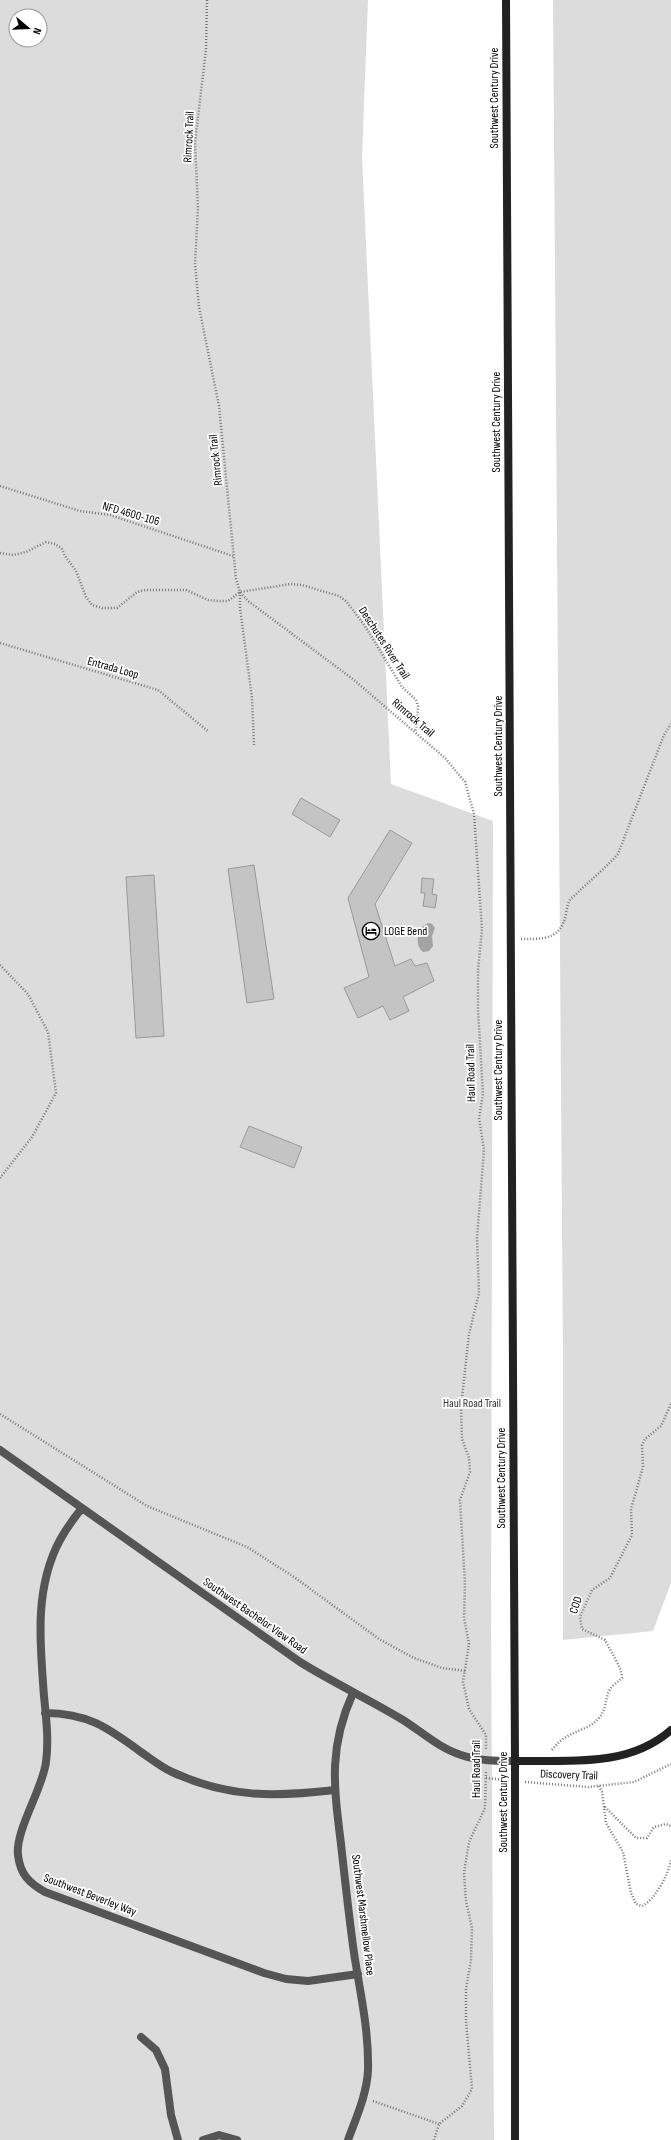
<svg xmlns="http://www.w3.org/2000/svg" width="671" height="2140" viewBox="0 0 671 2140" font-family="'Sofia Sans Condensed',sans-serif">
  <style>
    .green { fill: #dcdcdc; fill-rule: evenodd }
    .water { fill: #a3a3a3 }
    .building { fill: #c4c4c4; stroke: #999 }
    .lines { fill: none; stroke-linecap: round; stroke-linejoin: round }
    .path { stroke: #777; stroke-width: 2.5; stroke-dasharray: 1 2; stroke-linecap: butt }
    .street { stroke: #555; stroke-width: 8 }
    .secondary { stroke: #222; stroke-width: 8 }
    .labels { text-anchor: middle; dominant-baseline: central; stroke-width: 3.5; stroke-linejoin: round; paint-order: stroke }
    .street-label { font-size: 12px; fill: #000; stroke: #fff }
    .poi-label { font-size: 12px; fill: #000; stroke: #fff; text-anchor: start }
    .park-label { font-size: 12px; fill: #333; stroke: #fff }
  </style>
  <rect width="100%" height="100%" fill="#fff"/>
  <!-- green -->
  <path class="green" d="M0,0h368l-6,157 29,627 102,37 -2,795 3,524h-494zM16,16h24v24h-24z
    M553,0h118v1583l-18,48 -90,9v-279z"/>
  <!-- water -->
  <path class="water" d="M429,923l3,1 3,4 -3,8 1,10 -4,5 -6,1c-9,-7 -6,-26 6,-29z"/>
  <!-- building -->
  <path class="building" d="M301,798l39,22 -10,17 -38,-23z
    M390,830l22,13 -37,61 20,62 16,-7 4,7 12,-3 7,18 -31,16 6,14 -19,9 -7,-14 -25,12 -14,-30 25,-11 -21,-79z
    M254,865l20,134 -27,4 -19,-134z
    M154,875l10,161 -28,2 -10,-161z
    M422,878l12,1 -2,15 5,1 -2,13 -12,-2 2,-13h-4z
    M249,1126l53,21 -8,21 -54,-21z"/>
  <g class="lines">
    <!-- path -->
    <path class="path" d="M207,0l-1,49 -11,94 3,65 -3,56 4,43 20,99 17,173 4,13 8,9 106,79 91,78 20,24 9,32 8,115 -4,41v40l5,84 -4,24 5,32 -7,88 2,55 -10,41 -8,73 1,32 7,19 1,14 -10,28 5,83 -1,35 5,26 -6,38 6,27 17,26v15
      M0,486l80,25 30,4 123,41
      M0,553l13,2 13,-3 20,-10 9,2 7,5 3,7 11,15 10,26 6,8 10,3h15l20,-16 8,-2h41l22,10 11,1h9l12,-9 51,-8 11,1 37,11 7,5 19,25 37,61 14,13 2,6 -1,19 -2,6
      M240,592v16l12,90 2,47
      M0,643l158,47 51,42
      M521,939c22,0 40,1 45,-25 1,-6 2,-14 7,-17 15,-15 31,-27 45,-43l46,-119 7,-11
      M0,965l28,29 20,38 8,61 -24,44 -32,41
      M0,1414l147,92 100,41 47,30 85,62 35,19 28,10 24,3
      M552,1750c16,-21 33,-17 46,-31 8,-8 7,-18 11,-28 3,-6 9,-9 13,-13 1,-8 -12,-28 -17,-38l-23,-11 -2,-12 12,-27 18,-12 22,-43 -1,-26 12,-42 -1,-22 3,-6 16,-13 10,-22
      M486,1778l18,2
      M525,1782l63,5 46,-5 37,-18
      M599,1786l3,6 4,31 17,29 8,41 5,11 6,2c12,-5 27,-32 29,-46
      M605,1807l31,31h11l7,-11 12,-3 5,2
      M373,2101l66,23
      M434,2140l5,-16 23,-18 10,-17 -6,-68v-32l5,-29 1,-32 -6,-27 -2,-28 5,-31 16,-34 1,-37"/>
    <!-- street -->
    <path class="street" d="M0,1450l300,212c34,21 70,38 103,58 19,12 36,28 58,35 18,6 35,6 54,6
      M82,1508c-8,10 -16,21 -22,32 -26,48 -20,104 -16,156 2,21 5,44 2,66 -3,26 -31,69 -28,93 2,19 11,28 27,37l219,81 22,6 22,2 50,-7
      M45,1713c43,0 63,15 96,39 10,7 20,15 31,20 56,26 103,25 163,18
      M141,2037l15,13 9,19 6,46 7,25
      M203,2140l16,-5 18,5
      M348,2140c8,-22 19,-46 20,-70 1,-40 -8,-78 -14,-117 -5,-36 -9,-73 -13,-109 -7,-57 -13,-96 12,-151"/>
    <!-- secondary -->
    <path class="secondary" d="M506,0l9,1761v379
      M515,1761c54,-1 113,7 156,-31"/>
  </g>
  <!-- icons -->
  <defs>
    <symbol id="hotel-ring" viewBox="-11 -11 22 22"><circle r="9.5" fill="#fff" stroke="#000" stroke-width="1.5"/><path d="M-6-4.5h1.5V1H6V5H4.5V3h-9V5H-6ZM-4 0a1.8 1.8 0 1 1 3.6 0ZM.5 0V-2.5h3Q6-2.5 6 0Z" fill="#000"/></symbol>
  </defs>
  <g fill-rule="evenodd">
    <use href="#hotel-ring" x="361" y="921" width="20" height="20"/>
  </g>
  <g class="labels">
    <!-- street labels -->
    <g class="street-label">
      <text transform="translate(494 98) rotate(-90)">Southwest Century Drive</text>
      <text transform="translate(189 137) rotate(-87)">Rimrock Trail</text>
      <text transform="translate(496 422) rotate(-90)">Southwest Century Drive</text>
      <text transform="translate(216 460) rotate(-96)">Rimrock Trail</text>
      <text transform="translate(131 514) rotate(16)">NFD 4600-106</text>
      <text transform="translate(384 643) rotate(57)">Deschutes River Trail</text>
      <text transform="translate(113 668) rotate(16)">Entrada Loop</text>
      <text transform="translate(413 718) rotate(41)">Rimrock Trail</text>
      <text transform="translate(498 746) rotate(-90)">Southwest Century Drive</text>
      <text transform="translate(498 1070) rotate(-90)">Southwest Century Drive</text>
      <text transform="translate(471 1073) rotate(-91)">Haul Road Trail</text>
      <text transform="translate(501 1478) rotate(-90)">Southwest Century Drive</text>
      <text transform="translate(576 1605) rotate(-71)">COD</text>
      <text transform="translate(255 1616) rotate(35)">Southwest Bachelor View Road</text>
      <text transform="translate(476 1769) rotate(-90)">Haul Road Trail</text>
      <text transform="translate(569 1775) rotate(2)">Discovery Trail</text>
      <text transform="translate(503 1802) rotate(-90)">Southwest Century Drive</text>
      <text transform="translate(90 1895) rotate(21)">Southwest Beverley Way</text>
      <text transform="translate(363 1915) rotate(83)">Southwest Marshmellow Place</text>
    </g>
    <!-- poi labels -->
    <g class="poi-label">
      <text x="384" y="931">LOGE Bend</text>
    </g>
    <!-- park labels -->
    <g class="park-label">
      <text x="472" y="1403">Haul Road Trail</text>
    </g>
  </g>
  <!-- north arrow -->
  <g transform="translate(28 28) rotate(109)"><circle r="19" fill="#ffffff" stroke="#999999"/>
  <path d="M0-3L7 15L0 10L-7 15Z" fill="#000000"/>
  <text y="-6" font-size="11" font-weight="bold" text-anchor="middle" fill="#000000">N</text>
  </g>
</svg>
